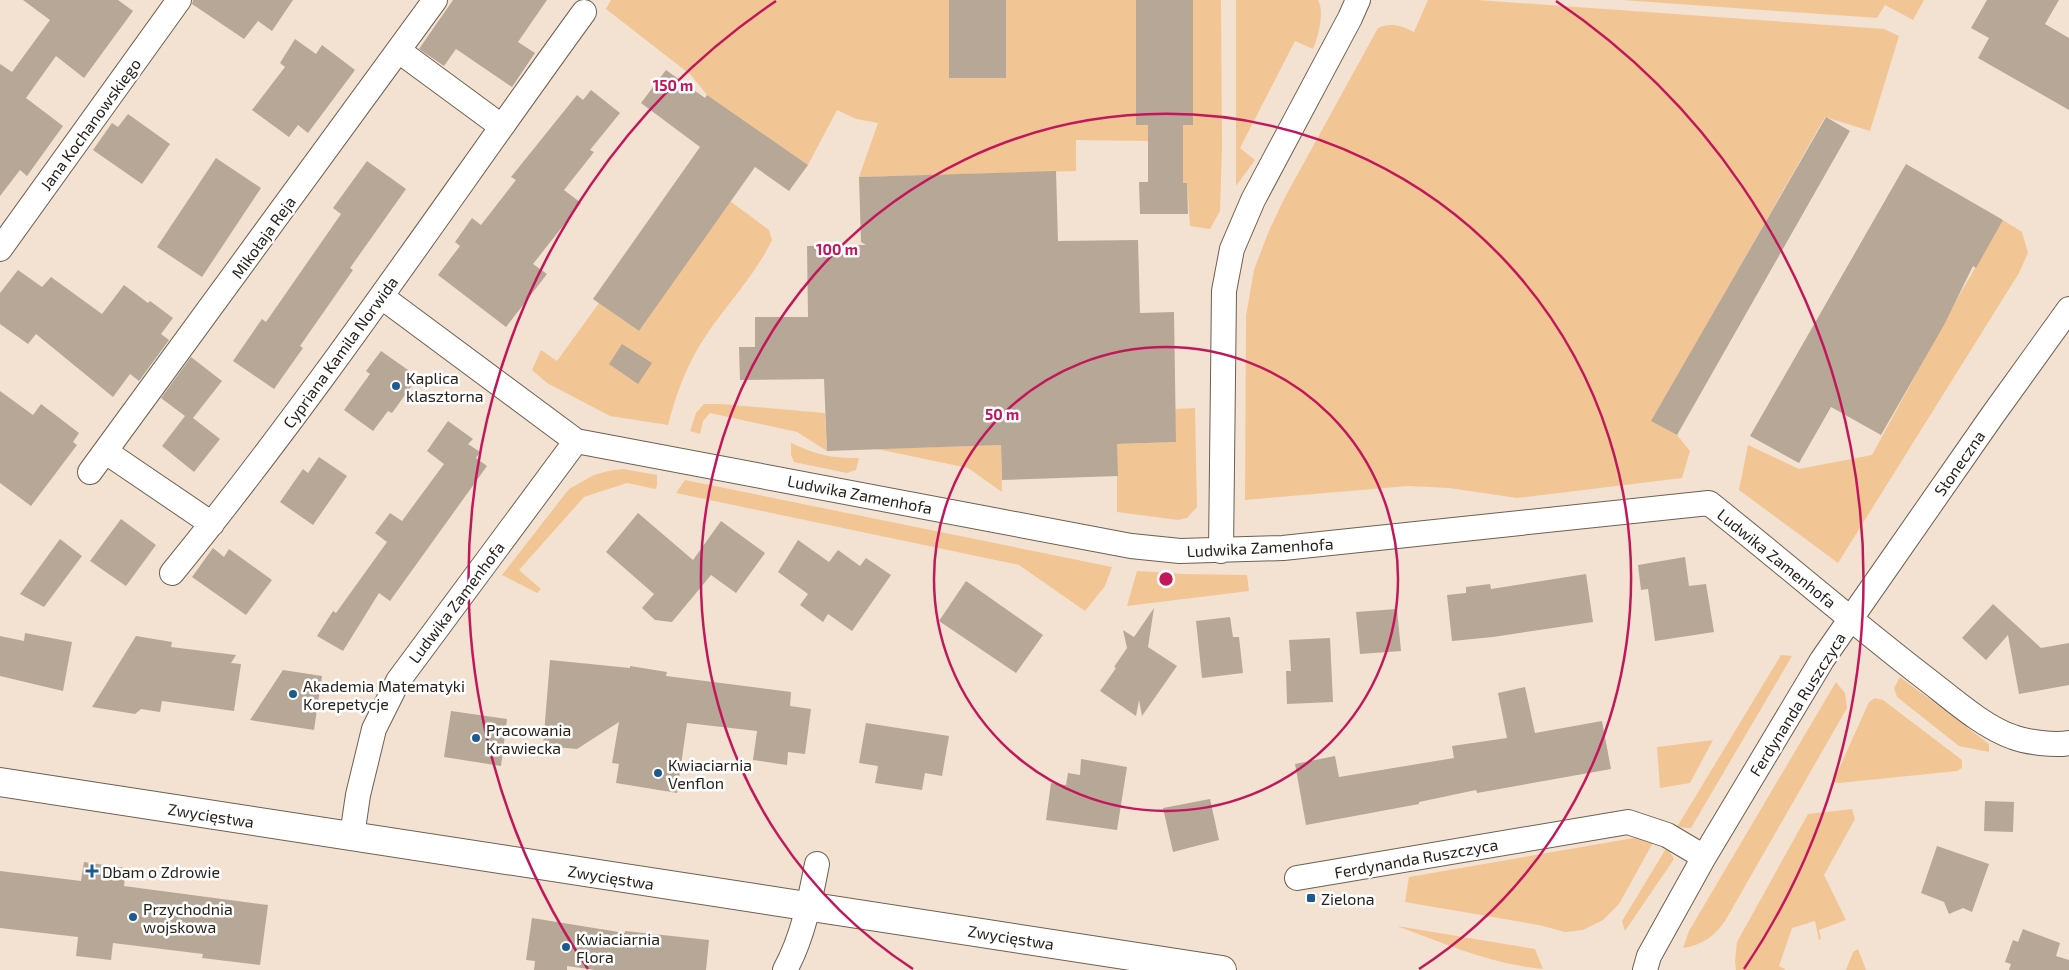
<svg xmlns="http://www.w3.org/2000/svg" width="2069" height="970" viewBox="0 0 2069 970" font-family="'Exo 2',sans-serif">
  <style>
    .green { fill: #f2c594 }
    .building { fill: #b7a796 }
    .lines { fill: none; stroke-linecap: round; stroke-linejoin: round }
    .street-casing { stroke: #6e5f50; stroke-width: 26 }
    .secondary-casing { stroke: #6e5f50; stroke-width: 30 }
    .street { stroke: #fff; stroke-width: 24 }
    .secondary { stroke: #fff; stroke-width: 28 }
    .ring { fill: none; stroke: #c2185b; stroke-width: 2.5 }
    .poi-dot { fill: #1c5b91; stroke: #fff; stroke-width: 2 }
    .labels { text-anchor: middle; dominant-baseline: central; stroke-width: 5; stroke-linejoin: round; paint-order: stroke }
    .street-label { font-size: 16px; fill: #28221b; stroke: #fff }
    .poi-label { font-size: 16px; fill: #28221b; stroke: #fff; text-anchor: start }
    .centre { fill: #c2185b; stroke: #fff; stroke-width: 2.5 }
    .ring-label { font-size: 15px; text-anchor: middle; font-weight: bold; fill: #c2185b; stroke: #fff; stroke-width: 5; stroke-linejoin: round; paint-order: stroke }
  </style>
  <rect width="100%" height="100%" fill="#f3e2d1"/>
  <!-- green -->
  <path class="green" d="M611,0h610l1,148 -2,63 -10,18 -20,-3 -3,-43h-4v-58h-35v16l-72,-1v31l-217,6 19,-54 -22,-4 -19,-9 -29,55 -101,-70 -16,-20 -85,-66z
    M1236,0h82c7,12 0,37 -5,49l-18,-8 -55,107 15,12 -19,26z
    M1428,0h49l407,29 15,7 -29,95 -45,-14 -173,304 25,14 13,16 -8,27 -165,20 -68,-10 -41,-2 -163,14 1,-184 8,-46 14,-37 16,-34 94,-171c14,-6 24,-2 36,4z
    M1622,0h302l-11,20 -28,-15 -8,13z
    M730,201l39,29 3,10c-16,34 -44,63 -65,94 -19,27 -31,60 -39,91l-58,-9 -63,-33 -15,-13 9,-20 16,11 42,-58 40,28z
    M2003,220l19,12 6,21 -9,20 -181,290 -99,-73 9,-45 51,24 73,-14 85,-156z
    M704,404h17l104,9 2,38 -30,-19 -87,-19 -7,8 -3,13 -10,-3 6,-18z
    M1195,408l2,99 -10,11 -9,2 -61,-8v-68l59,-2 -1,-33z
    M791,443c27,12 38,15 68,15l-3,12 -9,3 -53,-11 -3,-7z
    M1001,445l1,47 -34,-24 -91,-19z
    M623,469l34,6v11l-2,3 -28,-6 -43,14 -65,73 22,19 -4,4 -35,-18 67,-86 25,-14 14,-4z
    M685,480l427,87 -7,19 -20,25 -66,-46 -343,-72z
    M1137,571l46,3 64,1 2,16 -122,15z
    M1781,655l11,1 -101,172 -14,-1z
    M1900,677l89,67v8l-30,-6 -62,-49 -3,-9z
    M1836,682l9,11 2,15 -122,213c-11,16 -23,24 -42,27l6,-17z
    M1875,698l8,2 79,60v8l-5,3 -118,12 -6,-1 36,-80z
    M1713,740l-23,43 -30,5 -3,-41z
    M1852,809l3,10 -31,56 22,45 -27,10 2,9 -2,1 -4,-19 -23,7 -13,38 7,4h-50l-1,-9 2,-19 71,-128z
    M1645,836l10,3 -36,65 -16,16 -20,10 -18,2 -26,-7 -134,-23 4,-25z
    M1667,847l7,12 -49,72 -3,-10z
    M1397,926l138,23 8,20c-52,-5 -98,-25 -146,-43z
    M1858,949l8,21h-20l7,-18z"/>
  <!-- building -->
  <path class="building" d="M23,0h95l15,11 -49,67 -28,-22 -30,42 37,28 -36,50 -7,-6 -20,26v-132l12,8 38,-52z
    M193,0h100l-21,31 -14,-10 -14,18 -52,-35z
    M453,0h94l-29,42 17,11 -23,34 -56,-38 -12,17 -25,-17z
    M949,0h57v78h-57z
    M1136,0h57v125h-10v58h4l1,31h-48l-1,-32h9v-57h-12z
    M1987,0h72l-14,24 24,14v72l-91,-52 11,-20 -18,-10z
    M295,39l21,15 6,-9 33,25 -47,63 -10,-8 -9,12 -37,-27 33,-43 -5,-4z
    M666,70l39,28 2,-3 101,70 -19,26 -34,-24 -116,164 -46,-32 107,-152 -59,-44z
    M591,90l29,23 -30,37 4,2 -30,38 17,13 -48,61 14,10 -41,53 -68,-52 22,-29 -5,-4 17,-24 9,7 35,-45 -5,-3 66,-82 6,5z
    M128,114l42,30 -28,40 -49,-34 19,-27 6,4z
    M1826,117l24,14 -173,304 -26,-14z
    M216,158l45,30 -59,89 -45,-30z
    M367,161l39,28 -56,79 3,2 -53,76 3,2 -29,41 -41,-28 29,-42 4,3 75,-108 -8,-6z
    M1906,164l97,56 -27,48 -3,-2 -29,59 -63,110 -50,-28 -32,56 -49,-27z
    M1056,171l2,70 80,-1 2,73 34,-1 2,130 -59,2 1,32 -116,4 -1,-35 -174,6 -3,-72 -84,1 -1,-33h16v-30h53l-1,-71 59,-1 -5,-3 -2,-65z
    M18,270l24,17 9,-10 51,37 22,-29 24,18 2,-2 23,17 -12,16 8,6 -30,41 -9,-7 -17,23 -77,-63 -8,10 -28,-20v-31z
    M622,344l30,19 -14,21 -29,-20z
    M381,351l37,26 -26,36 -4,-2 -15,20 -29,-21 26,-36 -4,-3z
    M191,357l31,24 -29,37 27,21 -26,33 -32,-26 23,-30 -24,-18z
    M0,391l33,24 8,-11 38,29 -6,9 4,3 -46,61 -31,-23z
    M448,421l25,18 -5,5 12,8 -4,6 11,8 -97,135 -11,-8 -36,58 -26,-15 16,-25 3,2 51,-71 -12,-9 15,-20 12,8 42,-57 -17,-13z
    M319,457l28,19 -34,49 -33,-23 23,-33 5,4z
    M638,513l55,47 28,-39 44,32 -29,40 -25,-18 -39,47 -17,-2 -13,-12 12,-14 -48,-42z
    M121,519l35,26 -30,41 -36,-25z
    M60,539l22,17 -38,51 -24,-13z
    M798,540l31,22 9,-12 22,16 6,-8 25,17 -39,56 -24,-17 -5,8 -23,-17 8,-11 -30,-22z
    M213,548l11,9 5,-8 43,31 -26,35 -54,-38z
    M1685,557l4,29 17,-2 8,48 -59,9 -7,-52 -7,1 -3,-25z
    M1586,574l7,48 -100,15 -41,4 -5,-46 19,-2v-6l24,-3 1,5z
    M966,581l77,54 -27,38 -77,-52z
    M1993,604l48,44 28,-5v42l-50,9 -11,-59 -22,25 -24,-22z
    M1154,608l-6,39 29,19 -35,50 -3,-16 -3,16 -36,-25 16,-23 -2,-1 13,-19 -4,-18 11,7z
    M1397,609l4,42 -41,3 -4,-42z
    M1230,617l3,20h6l4,36 -41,5 -6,-57z
    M25,633l47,9 -9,49 -63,-15v-40l24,5z
    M136,636l36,6 -1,5 65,8 -5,8 10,1 -7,47 -72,-10 -2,11 -19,-3 -6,5 -43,-7z
    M1330,638l3,64 -46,2 -1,-33h5l-2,-31z
    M550,660l80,8v-2l37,6 -1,4 125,16 -1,14 21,3 -6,45 -17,-2 -1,13 -34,-5 4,-29 -70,-8 -10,70 -61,-10 3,-19 -7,-1 7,-41 -42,27 -34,-3z
    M283,670l39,6 -8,54 -64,-10z
    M1525,687l10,46 67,-12 9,48 -134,24 -1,-3 -57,12v2l-113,21 -11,-61 40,-8 4,21 115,-19 -2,-12 55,-8 -9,-45z
    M451,711l56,8 -6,47 -57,-9z
    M866,723l83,13 -7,40 -17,-3 -3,17 -47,-7 3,-17 -19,-3z
    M1081,759l46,8 -10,63 -71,-10 5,-37 15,2 2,-12 12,2z
    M1210,799l9,41 -46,12 -10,-44z
    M1985,801l29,1 -1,30 -29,-1z
    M1937,846l52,18 -17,48 -9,-4 -14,6 -5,-12 -23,-9z
    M84,862l42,6 -2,18 144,19 -8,60 -58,-7 1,-4 -90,-11 -2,17 -35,-4 2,-19 -78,-9v-57l81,10z
    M532,918l93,15v-2l84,9 -3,30h-111l-28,-4v4h-33l1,-9 -9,-1z
    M2023,929l37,14 -4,13 13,4v10h-60l2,-6 -6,-2 8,-22 5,2z"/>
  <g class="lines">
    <defs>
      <path id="street" d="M399,51l102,75
        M0,249l179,-249
        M382,297l194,144 555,105 49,5 103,-3 426,-45c72,57 142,118 216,175 25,19 58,49 88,59 13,5 42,9 56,6
        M106,452l106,72
        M90,472l345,-472
        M1221,551l3,-260 8,-42 21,-49 97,-182 8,-18
        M172,573c147,-180 276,-374 412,-561
        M352,836l6,-41 16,-66 24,-48 178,-240
        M1297,878l331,-56 39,13 37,22
        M785,970c18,-33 25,-70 32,-106
        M1645,970l4,-14 55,-99 118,-197 170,-244 77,-107"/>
      <path id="secondary" d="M0,782l1222,188"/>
    </defs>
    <!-- street casing -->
    <use href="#street" class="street-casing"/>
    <!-- secondary casing -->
    <use href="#secondary" class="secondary-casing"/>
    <!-- street -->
    <use href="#street" class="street"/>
    <!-- secondary -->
    <use href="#secondary" class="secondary"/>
  </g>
  <!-- distance rings -->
  <g class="ring">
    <circle cx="1166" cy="579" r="232"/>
    <path d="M913 969A465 465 0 1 1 1419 969"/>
    <path d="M588 969A697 697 0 0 1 776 1M1556 1A697 697 0 0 1 1744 969"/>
  </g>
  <!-- markers -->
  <g class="poi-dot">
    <circle cx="396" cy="386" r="5"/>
    <circle cx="293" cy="694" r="5"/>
    <circle cx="476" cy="738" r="5"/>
    <circle cx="658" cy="773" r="5"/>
    <path d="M89.5 863.5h5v5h5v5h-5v5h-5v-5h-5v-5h5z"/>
    <rect x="1306" y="893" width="10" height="10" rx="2.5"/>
    <circle cx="133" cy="917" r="5"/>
    <circle cx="566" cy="947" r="5"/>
  </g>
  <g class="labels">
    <!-- street labels -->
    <g class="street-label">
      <text transform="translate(90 124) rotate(-54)">Jana Kochanowskiego</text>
      <text transform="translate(263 237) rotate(-54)">Mikołaja Reja</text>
      <text transform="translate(340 352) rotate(-54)">Cypriana Kamila Norwida</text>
      <text transform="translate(1959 463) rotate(-55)">Słoneczna</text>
      <text transform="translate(860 494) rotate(11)">Ludwika Zamenhofa</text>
      <text transform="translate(1260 547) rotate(-3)">Ludwika Zamenhofa</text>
      <text transform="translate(1777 558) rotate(39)">Ludwika Zamenhofa</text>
      <text transform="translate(456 602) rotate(-53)">Ludwika Zamenhofa</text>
      <text transform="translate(1797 704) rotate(-58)">Ferdynanda Ruszczyca</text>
      <text transform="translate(211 815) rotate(9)">Zwycięstwa</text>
      <text transform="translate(1416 858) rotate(-10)">Ferdynanda Ruszczyca</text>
      <text transform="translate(611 877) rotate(9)">Zwycięstwa</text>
      <text transform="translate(1011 937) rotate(9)">Zwycięstwa</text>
    </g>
    <!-- poi labels -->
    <g class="poi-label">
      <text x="406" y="377">Kaplica<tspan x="406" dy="18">klasztorna</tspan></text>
      <text x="303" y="685">Akademia Matematyki<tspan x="303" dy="18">Korepetycje</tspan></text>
      <text x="486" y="729">Pracowania<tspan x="486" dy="18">Krawiecka</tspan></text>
      <text x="668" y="764">Kwiaciarnia<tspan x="668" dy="18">Venflon</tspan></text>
      <text x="102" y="871">Dbam o Zdrowie</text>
      <text x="1321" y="898">Zielona</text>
      <text x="143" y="908">Przychodnia<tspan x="143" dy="18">wojskowa</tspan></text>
      <text x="576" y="938">Kwiaciarnia<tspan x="576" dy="18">Flora</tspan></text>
    </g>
  </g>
  <circle cx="1166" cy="579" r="8" class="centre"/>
  <g class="ring-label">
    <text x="673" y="91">150 m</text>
    <text x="837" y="255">100 m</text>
    <text x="1002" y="420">50 m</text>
  </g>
</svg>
